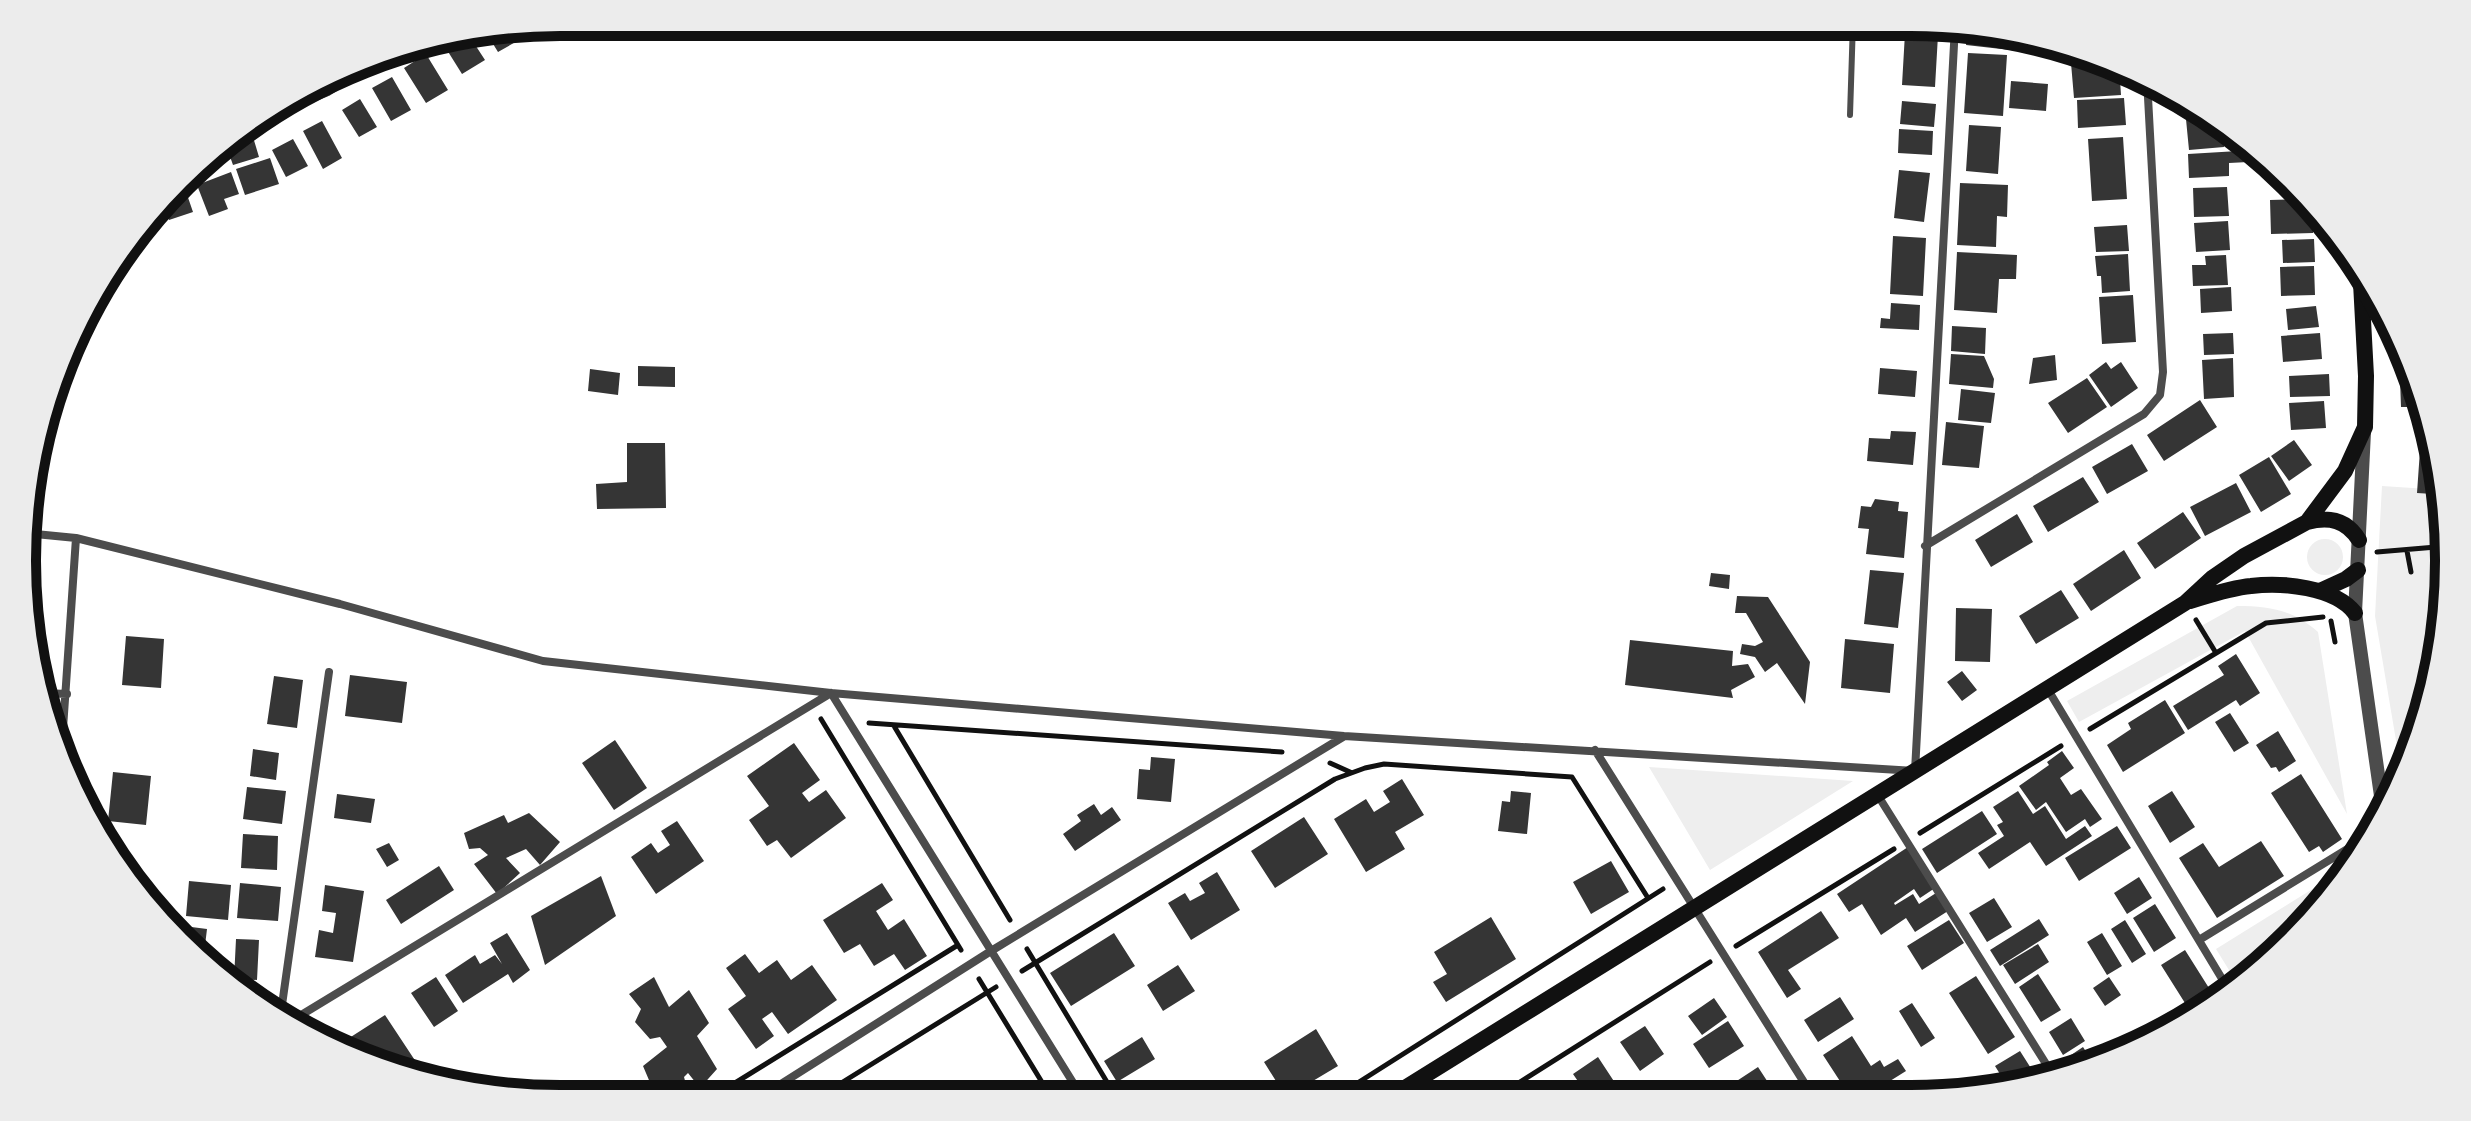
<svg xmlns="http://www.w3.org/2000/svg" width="2471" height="1121" viewBox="0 0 2471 1121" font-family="Roboto,sans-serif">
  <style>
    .green { fill: #eee }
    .building { fill: #353535 }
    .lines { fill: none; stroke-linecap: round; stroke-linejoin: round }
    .path { stroke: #111; stroke-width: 5 }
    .service { stroke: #4c4c4c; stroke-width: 6 }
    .minor { stroke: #4c4c4c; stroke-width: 8 }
    .tertiary { stroke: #4c4c4c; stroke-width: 14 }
    .secondary { stroke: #111; stroke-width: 16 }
    .rim { fill: none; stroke: #111; stroke-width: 10 }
  </style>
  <rect width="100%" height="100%" fill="#fff"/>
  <!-- green -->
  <path class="green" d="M2382,486l46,3 9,72 8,38 -6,66 -31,101 -6,10 -27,-160z
    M2307 557a18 18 0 1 1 36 0a18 18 0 1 1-36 0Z
    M2237,606c33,0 56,4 81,26l29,182 -102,-183 -166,91 -12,-21z
    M1649,767l204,14 -143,89z
    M2351,865l-13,23 -86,86 -15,9 -21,-34z"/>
  <!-- building -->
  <path class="building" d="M1908,22l40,4v4l-41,-4z
    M1968,28l53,6 -2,17 -53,-6z
    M513,30l6,10 -21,12 -11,-18z
    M1905,33l33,2 -3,52 -33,-2z
    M470,37l15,23 -23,14 -20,-32z
    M1968,53l39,2 -4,61 -39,-3z
    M426,54l22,36 -22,13 -22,-35z
    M2108,60l11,4 2,31 -47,3 -3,-35z
    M392,77l19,33 -20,11 -19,-33z
    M2011,81l37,3 -2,27 -37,-3z
    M2124,98l2,27 -48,3 -1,-28z
    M360,99l17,28 -18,10 -17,-27z
    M1902,101l34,3 -2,23 -34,-3z
    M2200,108l22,15 2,24 -35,3 -4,-41z
    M322,121l20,37 -19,11 -20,-38z
    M1969,125l32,2 -3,47 -32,-3z
    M1899,129l34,2 -1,24 -34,-2z
    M253,137l6,20 -26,8 -7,-20z
    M2123,137l4,62 -35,2 -4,-62z
    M293,139l15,27 -22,11 -14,-27z
    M2255,150l13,11 -39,2v13l-40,2 -1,-24z
    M216,155l3,13 -24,6 -1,-4 9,-11z
    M270,158l9,26 -34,11 -9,-26z
    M1899,170l31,3 -6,49 -30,-4z
    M231,172l8,22 -15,5 4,10 -19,7 -12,-31z
    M2282,172l9,7 11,14 -17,2z
    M183,183l10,29 -24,8 -5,-14z
    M1960,183l48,2 -1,32 -10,-1 -1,31 -39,-2z
    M2227,187l2,29 -35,1 -1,-29z
    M2307,199l6,7v27l-42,1 -1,-34z
    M2228,221l2,29 -34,2 -2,-29z
    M2127,225l2,26 -33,1 -2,-25z
    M1893,236l33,2 -3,58 -33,-2z
    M2314,239l1,23 -32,1 -1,-23z
    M1957,252l60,3 -1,24h-17l-2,34 -43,-3z
    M2128,254l2,37 -28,2 -1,-17h-4l-2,-20z
    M2226,255l2,30 -35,1 -1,-21h14l-1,-9z
    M2314,266l1,29 -34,1 -1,-29z
    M2231,287l1,24 -31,2 -1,-24z
    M2133,295l3,47 -34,2 -3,-47z
    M1891,303l29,2 -1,25 -39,-2 1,-10 9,1z
    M2316,306l3,21 -31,3 -2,-21z
    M1952,326l34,2 -1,26 -34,-3z
    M2233,333l1,21 -30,1 -1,-21z
    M2320,333l2,26 -39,3 -2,-26z
    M1951,354l33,2 10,23 -1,9 -44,-4z
    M2055,355l2,25 -28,4 4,-26z
    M2233,358l1,39 -30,2 -2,-39z
    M2106,362l5,7 10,-7 17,26 -27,19 -22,-32z
    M638,366l37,1v20l-37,-1z
    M1880,368l37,3 -2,26 -37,-3z
    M590,369l30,4 -2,22 -30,-4z
    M2329,374l1,22 -40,1 -1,-21z
    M2087,378l20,29 -39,26 -20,-30z
    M2400,379h15l9,28h-23z
    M1961,389l34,4 -4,30 -33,-3z
    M2200,400l17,27 -53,34 -17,-26z
    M2324,401l2,27 -35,2 -2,-27z
    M1946,422l38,4 -5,42 -37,-3z
    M1891,431l25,1 -3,33 -46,-4 2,-23 21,1z
    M2294,440l18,25 -23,16 -18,-25z
    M627,443h38l1,65 -69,1 -1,-25 31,-2z
    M2132,444l16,27 -41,23 -15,-27z
    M2420,450l16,1 -3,43 -16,-1z
    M2269,457l22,37 -30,18 -22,-37z
    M2083,477l16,25 -51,30 -15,-26z
    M2236,483l15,29 -46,24 -15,-29z
    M1875,499l24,3 -1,9 10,1 -4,46 -38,-4 3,-25 -11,-1 3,-22 10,1z
    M2183,512l18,26 -46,31 -18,-26z
    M2017,514l16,28 -42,25 -16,-27z
    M2124,550l17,28 -50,33 -18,-27z
    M1870,570l34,3 -6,55 -34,-4z
    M1711,573l19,2 -1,14 -20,-3z
    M24,578l10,1 -4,47h-2z
    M2061,590l18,28 -43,26 -17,-28z
    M1737,596l31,1 42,65 -5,42 -28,-41 -12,9 -10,-15 -15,-3 2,-10 13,2 8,-4 -17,-29h-11z
    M1956,608l36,1 -2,53 -35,-1z
    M126,636l38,3 -3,49 -39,-3z
    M1845,639l49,5 -4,49 -49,-5z
    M1630,640l103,11 -1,15 16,-2 7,13 -24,13 2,8 -108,-13z
    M2236,654l24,39 -20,13 -4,-6 -48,30 -15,-24 51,-31 -6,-9z
    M1962,671l15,19 -15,11 -15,-19z
    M350,675l57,7 -5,41 -57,-7z
    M274,676l29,4 -6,48 -30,-4z
    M2165,700l20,33 -62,39 -16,-27 24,-16 -3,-6z
    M2230,713l19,30 -15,9 -19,-30z
    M2278,731l18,30 -17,11 -3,-5 -5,1 -15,-23z
    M615,740l32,48 -33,22 -32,-47z
    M794,743l26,37 -18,13 7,9 17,-12 20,28 -55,40 -14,-18 -10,6 -18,-26 20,-14 -22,-30z
    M253,749l26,4 -3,27 -26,-4z
    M2062,751l12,17 -14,10 11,17 10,-6 21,30 -12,8 -5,-8 -19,13 -20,-30 -10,8 -17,-24 30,-21 -2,-3z
    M1151,757l24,2 -4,43 -34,-3 2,-30 11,1z
    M113,772l38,4 -5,49 -38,-4z
    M2301,774l41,65 -19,13 -4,-6 -10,6 -38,-59z
    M1402,779l22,36 -29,17 10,17 -39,23 -32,-53 32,-20 8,13 16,-10 -7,-11z
    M247,787l39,4 -4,33 -39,-5z
    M1511,791l20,2 -4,41 -29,-3 4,-30 8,1z
    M2018,791l15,23 12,-8 21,33 19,-13 7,10 -46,30 -16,-24 -41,27 -11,-16 26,-17 -7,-11 6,-3 -10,-15z
    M2172,791l23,36 -25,16 -22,-37z
    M337,794l38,5 -4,24 -37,-5z
    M1094,804l7,11 11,-8 9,13 -46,31 -12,-17 18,-13 -4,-6z
    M1982,811l15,23 -60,39 -15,-24z
    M529,813l31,29 -20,23 -14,-16 -20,9 14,15 -23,21 -23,-30 14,-9 -8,-7 -11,1 -5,-16 40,-18 4,8z
    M1304,817l24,37 -53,34 -24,-37z
    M677,821l27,40 -48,33 -25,-37 20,-14 7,10 12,-8 -9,-14z
    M2117,826l14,22 -52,33 -14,-23z
    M243,834l35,2 -1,34 -36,-2z
    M2261,841l23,35 -67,42 -38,-60 24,-15 16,24z
    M389,843l10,17 -12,7 -11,-18z
    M1908,847l27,41 -15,10 -6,-9 -20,14 1,2 18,-11 6,10 17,-11 12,18 -33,21 -9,-14 -25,17 -19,-31 -13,8 -12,-18z
    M1611,861l18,31 -38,22 -18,-32z
    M439,866l15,24 -53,34 -15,-24z
    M1217,872l23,38 -49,30 -23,-37 17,-10 5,8 15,-8 -6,-10z
    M601,876l15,40 -71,49 -14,-49z
    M2139,877l13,21 -25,16 -13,-21z
    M189,881l42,4 -3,35 -42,-4z
    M240,883l41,4 -3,34 -41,-3z
    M882,883l11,17 -17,11 12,19 16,-11 23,37 -22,14 -11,-16 -20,12 -14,-22 -16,9 -21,-33z
    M325,885l39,6 -11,71 -38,-5 4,-27 14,3 3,-20 -14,-2z
    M1994,898l18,29 -25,15 -18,-29z
    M2155,904l21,34 -22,14 -21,-34z
    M1821,911l18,27 -51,32 13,19 -14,9 -29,-46z
    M1491,917l25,42 -70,43 -13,-20 14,-8 -13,-22z
    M2039,919l10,16 -49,31 -10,-16z
    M1949,920l15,23 -42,27 -15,-24z
    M2125,920l21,34 -14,9 -21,-34z
    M176,925l31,4 -4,33 -27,-33z
    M507,933l23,37 -17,13 -5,-9 -45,29 -18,-28 30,-20 5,9 15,-9 7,9 -12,-21z
    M1114,933l21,33 -64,40 -21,-33z
    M2102,933l20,33 -15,9 -20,-33z
    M236,939l23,1 -2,40 -23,-1z
    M2038,944l11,18 -34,22 -12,-19z
    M2185,950l29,46 -24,15 -29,-46z
    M745,954l14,19 18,-13 14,20 21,-15 25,35 -49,34 -16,-22 -10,7 12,17 -18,13 -28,-40 18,-13 -20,-28z
    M1178,965l17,26 -32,20 -16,-26z
    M2038,974l23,36 -20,12 -22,-35z
    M1976,976l39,61 -27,17 -39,-61z
    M436,977l22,34 -24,16 -23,-34z
    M654,977l15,30 20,-17 20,33 -12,13 20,33 -17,19 -12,-15 -4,4 5,18 -17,-12 4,16h-19l-14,-33 24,-19 -7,-10 -10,2 -15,-17 6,-13 -12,-15z
    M2109,977l12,18 -16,11 -12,-18z
    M1840,997l14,22 -36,23 -14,-22z
    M1714,998l13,19 -25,18 -14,-19z
    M1912,1003l23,35 -14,9 -22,-36z
    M2184,1011l4,6 -43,24 -2,-4z
    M385,1015l35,53 -11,7 -30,-10 -10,-15 -14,8 -12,-16z
    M2071,1018l14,23 -22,14 -14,-23z
    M1728,1021l16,25 -35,22 -16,-24z
    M1645,1026l19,28 -24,17 -20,-29z
    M1316,1029l22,37 -52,31 -22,-35z
    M1852,1036l19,30 9,-6 4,7 14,-8 8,12 -24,15 5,9h-38l-26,-40z
    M1142,1037l13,22 -38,23 -13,-21z
    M2083,1047l11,17 -22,6 -7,-11z
    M2118,1047l5,7 -22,8 -2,-3z
    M2020,1051l14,22 -26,14 -13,-21z
    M1598,1057l23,35 -5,4h-28l-15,-22z
    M1758,1067l15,23 -8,5h-43l-2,-3z
    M1246,1084l8,13h-27z"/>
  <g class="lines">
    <!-- path -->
    <path class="path" d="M2407,551l4,21
      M2377,552l71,-6
      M2196,620l20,33
      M2331,621l4,21
      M821,719l140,231
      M869,723l413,29
      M894,726l116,194
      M2090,729l176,-106 57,-6
      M1330,763l20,9
      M1920,833l141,-87
      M1736,946l158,-97
      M1027,949l89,148
      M1022,971l313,-192 30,-11 19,-4 188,13 76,121
      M979,979l72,118
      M1337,1096l326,-207
      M1498,1096l212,-134
      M817,1098l179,-111
      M709,1099l249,-154"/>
    <!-- service -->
    <path class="service" d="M1850,115l3,-93"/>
    <!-- minor -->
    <path class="minor" d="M321,81l7,11
      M253,122l75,-30 67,-43
      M25,533l51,5 264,66 203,57 288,32 513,43 571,35 40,-745
      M1925,546l219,-132 16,-19 3,-23 -16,-293
      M2047,688l183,304
      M43,693l24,1
      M62,743l14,-205
      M1595,750l217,345
      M1877,794l176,281
      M2199,940l168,-103
      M281,1012l48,-340
      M293,1020l538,-327 251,404
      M759,1098l232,-147 352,-214"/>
    <!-- tertiary -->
    <path class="tertiary" d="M2364,432l-9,181 28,197"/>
    <!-- secondary -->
    <path class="secondary" d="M2307,522c22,-6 40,-2 52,18
      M2322,590l24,-11 12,-9
      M2190,601c20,-6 40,-13 61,-15 31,-4 84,1 104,27
      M1392,1096l793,-493 27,-25 32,-22 63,-34 38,-51 20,-44 1,-51 -6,-112"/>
  </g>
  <!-- crop -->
  <path d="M0 0H2471V1121H0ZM560 36H1911A524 524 0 0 1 2435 560V561A524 524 0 0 1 1911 1085H560A524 524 0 0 1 36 561V560A524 524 0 0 1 560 36Z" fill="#ececec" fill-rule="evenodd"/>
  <path class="rim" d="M560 36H1911A524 524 0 0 1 2435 560V561A524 524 0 0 1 1911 1085H560A524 524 0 0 1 36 561V560A524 524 0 0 1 560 36Z"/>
</svg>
